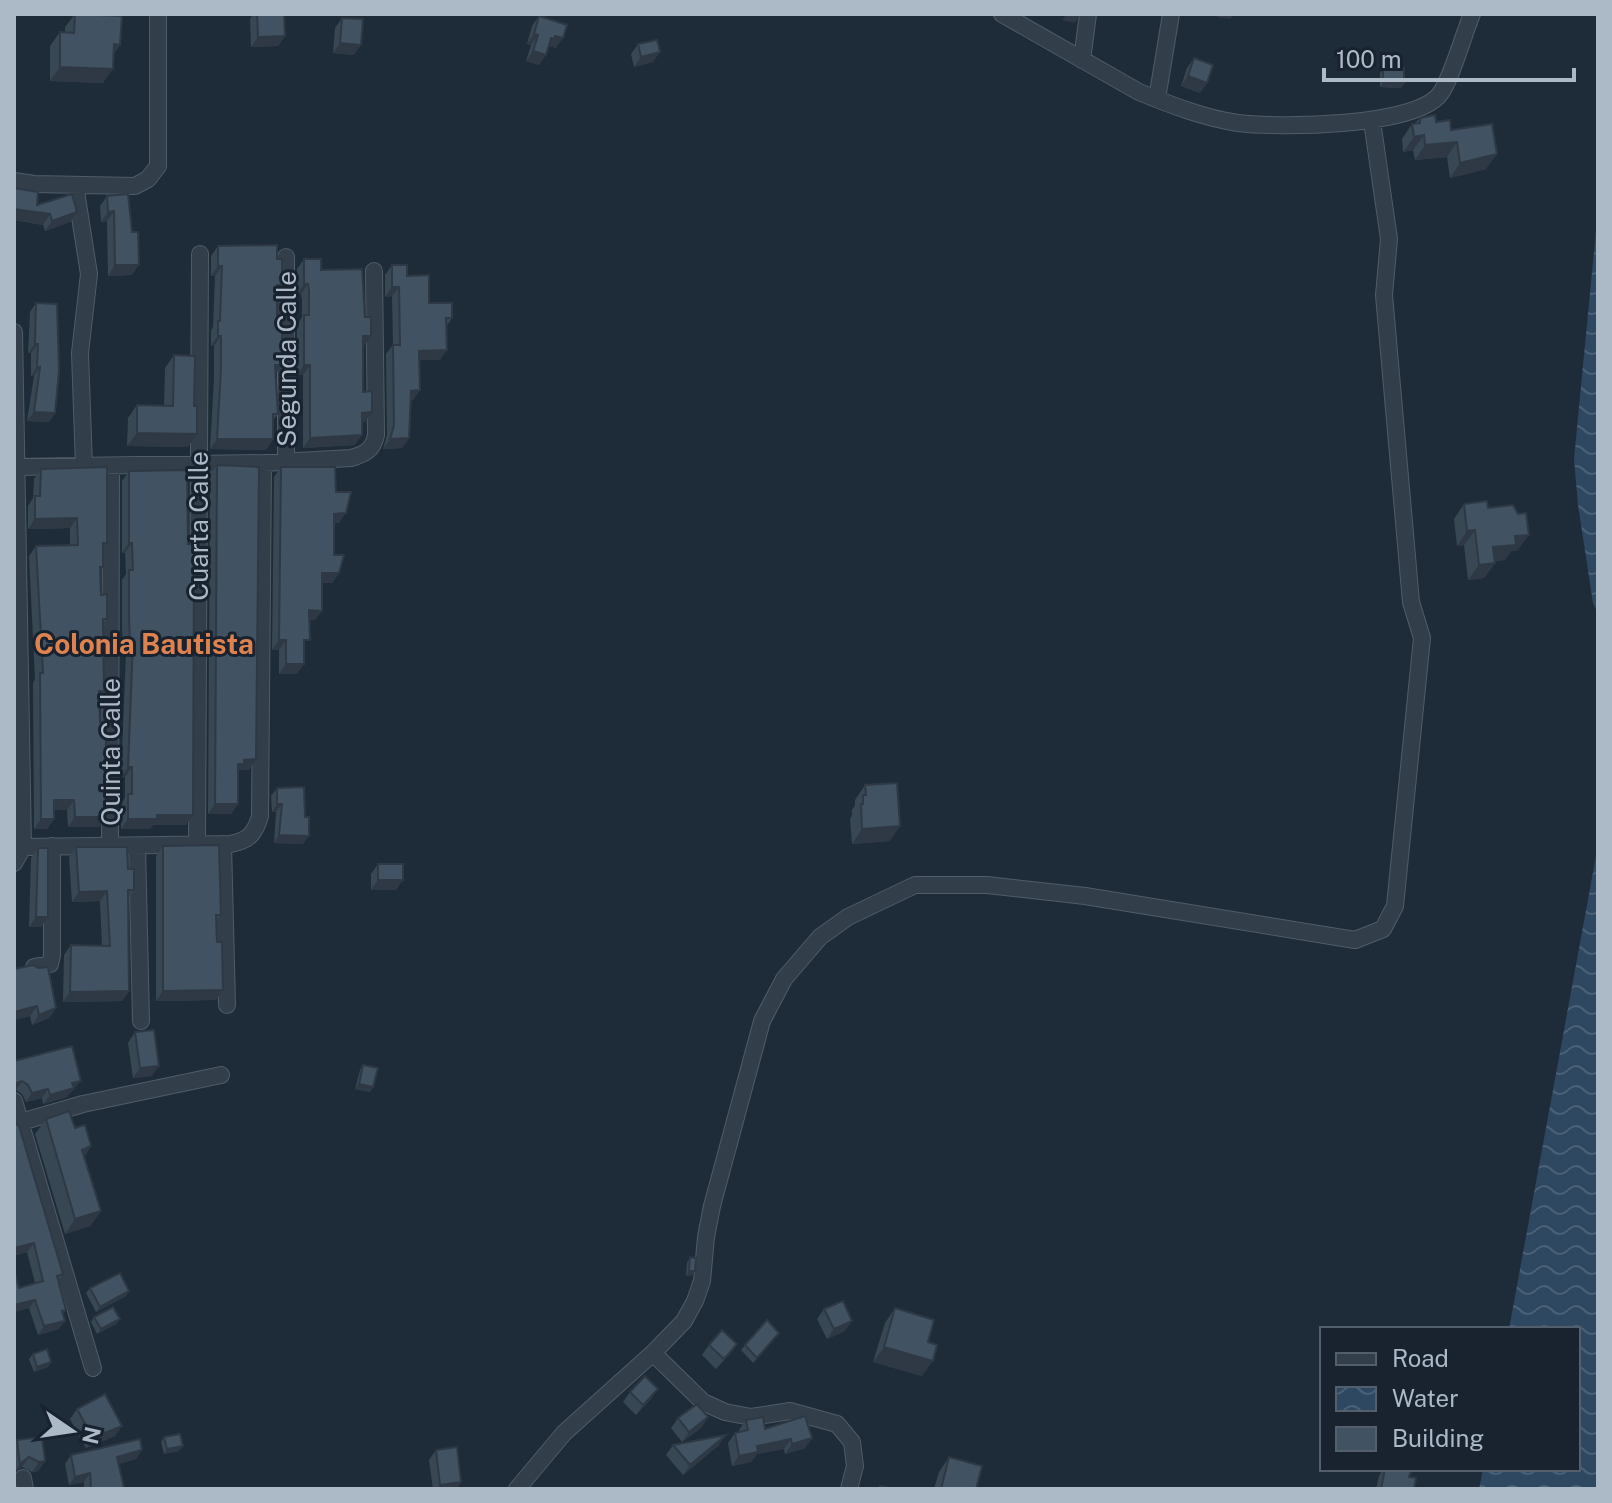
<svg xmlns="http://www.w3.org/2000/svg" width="1612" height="1503" viewBox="0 0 1612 1503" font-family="'Public Sans',sans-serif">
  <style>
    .water { fill: url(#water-waves) }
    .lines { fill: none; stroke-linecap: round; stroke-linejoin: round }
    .street-casing { stroke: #505c68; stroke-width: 18 }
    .street { stroke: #323e4a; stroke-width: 16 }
    .wall { fill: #384754 }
    .shaded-wall { fill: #2e3945 }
    .building { fill: #415262; stroke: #2e3945; stroke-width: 2 }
    .labels { text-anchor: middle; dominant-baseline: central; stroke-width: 6; stroke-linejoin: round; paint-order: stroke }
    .street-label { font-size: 26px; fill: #acb9c7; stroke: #18232f }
    .neighbourhood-label { font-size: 28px; font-weight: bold; fill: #de8250; stroke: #18232f }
  </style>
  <defs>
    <pattern id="water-waves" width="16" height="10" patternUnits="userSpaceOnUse" patternTransform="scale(2)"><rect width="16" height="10" fill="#2e4861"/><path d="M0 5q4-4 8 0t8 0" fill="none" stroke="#4a6076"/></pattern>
  </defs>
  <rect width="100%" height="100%" fill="#1e2c3a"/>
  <!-- water -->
  <path class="water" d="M1598,210v404l-5,-11 -15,-98 -4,-46z
    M1598,845v644h-119l4,-20h95v-140h-69z"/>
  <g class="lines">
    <defs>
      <path id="street" d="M1002,14l137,78c32,13 65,26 99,31 41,5 177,4 202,-29 11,-14 24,-61 32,-80
        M1082,60l6,-46
        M1157,99l14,-85
        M14,181l20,3 101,2 13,-7 10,-13v-152
        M75,185l14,89 -9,79 4,114
        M14,332l9,515 -9,16
        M286,461v-204
        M17,467l246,-4 88,-5c14,-4 22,-8 25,-23l-2,-164
        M223,844l4,161
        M197,845l3,-591
        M110,846l1,-379
        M137,846l4,175
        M23,847l207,-3c18,-3 25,-10 30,-28l3,-353
        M34,967l16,-3 2,-9v-109
        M14,1101l79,267
        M14,1124l69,-20 138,-29
        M653,1353l50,49 22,10 26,5 39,-6 47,13 15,18 3,24 -6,23
        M23,1478l2,11
        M517,1489l47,-56 89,-80 31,-32 11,-20 7,-20 4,-44 6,-31 50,-185 22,-42 36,-42 28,-20 67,-32h72l98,11 270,44 28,-11 12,-23 27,-268 -11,-36 -27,-307 5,-56 -17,-118"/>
    </defs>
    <!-- street casing -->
    <use href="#street" class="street-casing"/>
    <!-- street -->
    <use href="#street" class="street"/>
  </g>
  <!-- wall -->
  <path class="wall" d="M75,14l45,31 -7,10 -10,28 -53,-2v-35l10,-14 5,1v-6z
    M253,14h31l1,22 -7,10 -27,1 -1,-28z
    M539,16l17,32 -7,-2 -10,19 -13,-4 5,-16 -4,-1 5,-18z
    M342,18l12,37 -21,-2 2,-25z
    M638,44l15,18 -19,5 -3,-13z
    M1194,58l6,35 -19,-7 6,-18z
    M1383,68l21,15 -3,5 -21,-1v-14z
    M1420,118l16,4 15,8 35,39 -36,9 -3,-21 -32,3 -2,-10 -10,2 -1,-13 10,-15 3,-1z
    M14,188l23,17 33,17 -25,9 -2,-6 -29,-5z
    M128,194l4,81 -24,1 -1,-55 -6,1 -1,-16 7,-10z
    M218,246l59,13 5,26 -5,7 -1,82 2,40 -5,6v19l-7,11 -56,-1 4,-70v-33h-3v-15l2,-4 2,-51h-4v-20z
    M304,259l17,11 44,47 6,19 -8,10 2,76h-3l-7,23 -52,3v-73h-6v-50l5,-8v-17l-1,-6h-4v-25z
    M392,265l15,11 22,27 23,15 -6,9 -6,33h-21l-6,40h-2l-2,38 -7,10 -19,1 4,-14 -1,-81 7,-9 -1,-49 -7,1v-22z
    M36,303l19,110 -6,9 -22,-1 7,-45h-3v-23h-3l2,-41z
    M174,355l14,92 -61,-1 1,-28 9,-13h27l1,-37z
    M217,465l39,294 -7,11h-9l-2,2v32l-7,10h-23l2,-339z
    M281,467l58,56h-5v32l5,18 -7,10h-10l-7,37h-6l-12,54h-18v-24h-7l2,-173z
    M41,469l62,80 -2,22v24l6,24 -4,5 -4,74 7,119 -7,10h-31l-1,-17h-13v9l-7,10h-13l-1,-146 2,-4 -6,-123 7,-10h34v-18l-42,1v-23l5,-8 1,-19z
    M129,471l57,354h-33l-3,4h-29v-25l4,-6v-21h-4l5,-125h-3l-1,-24v-48l4,-6 -1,-21h-3v-72z
    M1464,504l54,10v36l-7,1 -6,9 -10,1v2l-11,15 -16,2 -4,-35 -7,1 -3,-27z
    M865,785l25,56 -38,3 -2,-25 2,-4v-5l3,-5v-5z
    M277,788l26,56 -29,-1 2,-31h-4l-1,-16z
    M163,846l58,69 -5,7 1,20 6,48 -7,10 -60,1v-145z
    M76,847l52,22 6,21 -6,8 1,93 -7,10 -59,1 1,-47 7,-10 31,1 -2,-45 -28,1 -3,-45z
    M38,848l10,69 -7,10h-12l2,-69z
    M378,864l18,26h-25v-16z
    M14,962l1,7 41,39 -7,10 -17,7 -2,-9 -16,4z
    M135,1032l17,44 -19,2 -5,-35z
    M14,1061l61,29h-3l-5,7 -24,7 -1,-6 -16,4 -4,-8 -6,-4 -2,1z
    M363,1065l7,27 -15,-3 5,-19z
    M46,1119l29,9 16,18 -7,11 17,54 -11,15 -25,8 -30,-100z
    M14,1122l49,152 -5,7 8,29 -3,4 -4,15 -21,6 -9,-27 -15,4v-41l5,17 16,-5 -8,-31 -13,4z
    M690,1257l5,14 -4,5h-5l1,-13z
    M90,1288l36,8 -30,16 -10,-19z
    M895,1308l33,34 -6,34 -49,-14 12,-39z
    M824,1309l21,22 -18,8 -10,-20z
    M94,1317l26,2 -4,5 -19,10 -6,-12z
    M779,1333l-26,30 -12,-13 4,-5z
    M709,1345l21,9 -14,15 -14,-14z
    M33,1354l15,13 -14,5 -5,-13z
    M630,1392l21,7 -15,16 -13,-13z
    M77,1409l38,27 -29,12 -16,-29z
    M708,1417l-7,11 -19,14 -11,-14 7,-10z
    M746,1420l19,9 47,9 -7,10 -20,6 -1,-5 -27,5 -6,8 -19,4 -4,-23 7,-10 5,-1 -1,-2z
    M164,1437l15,14 -15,3 -3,-12z
    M17,1440l28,21 -7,10 -6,1 -10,-5 -8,6v-29z
    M673,1445h46l-36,30 -17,-20z
    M142,1450l-6,9 -17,5 5,24 -1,1h-39v-7l-15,3 -4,-21 6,-9z
    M436,1450l21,39h-24l-4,-29z
    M949,1457l27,32h-42l5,-17z
    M1383,1469h19l12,20h-38l3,-13z"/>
  <!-- shaded-wall -->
  <path class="shaded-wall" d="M1067,14h14l-6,9 -13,-3z
    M1219,14h15l-4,5 -13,-2z
    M534,34l4,1 -7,10 -4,-1z
    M285,36l-7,10 -27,1 7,-10z
    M555,36l8,2 -7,10 -7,-2 2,-8z
    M340,43l21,2 -7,10 -21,-2z
    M114,44l6,1 -9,13z
    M533,51l13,4 -7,10 -13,-4z
    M660,52l-7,10 -19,5 7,-10z
    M60,67l53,2 -10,14 -53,-2z
    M1188,76l19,7 -7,10 -19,-7z
    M1383,82l21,1 -3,5 -21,-1z
    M1424,135l-11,15 -10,2 11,-15z
    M1457,142l-10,15 -32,3 10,-15z
    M1497,154l-11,15 -36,9 10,-15z
    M14,209l36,5 -7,11 -29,-5z
    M114,211l-7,10 -6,1 7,-10z
    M77,212l-7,10 -25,9 7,-10z
    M115,265h24l-7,10 -24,1z
    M218,266h4l-7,10h-4z
    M304,284h4l-7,10h-4z
    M392,287h7l-7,9 -7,1z
    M218,336h3l-7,10h-3z
    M363,336h8l-7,10h-8z
    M35,344h3l-7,9h-3z
    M447,350l-7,10h-28l7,-9z
    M275,365h7l-7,10z
    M304,365h6l-7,10h-6z
    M37,367h3l-6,9h-3z
    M420,390l-7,10h-9l7,-9z
    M34,412l21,1 -6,9 -22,-1z
    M372,412l-7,10 -10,1 7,-10z
    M137,433l60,1 -9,13 -61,-1z
    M362,435l-7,10 -52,3 7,-10z
    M409,438l-7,10 -19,1 7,-10z
    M217,439h56l-7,11 -56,-1z
    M346,513l-7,10 -12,1 7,-10z
    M77,518l-7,10 -42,1 7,-10z
    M1475,530l-11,15 -7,1 10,-15z
    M1529,535l-11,15 -7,1 -6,9 -22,2 10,-15 22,-11z
    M129,543h3l-7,10h-3z
    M1495,563l-11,15 -16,2 11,-15z
    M322,573h17l-7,10h-17z
    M309,610l13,1 -7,9h-13z
    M279,640h7l-7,10h-7z
    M130,642h3l-7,10h-3z
    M286,664h18l-7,10h-18z
    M256,759l-7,11h-9l-3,4 1,-10 6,-4z
    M128,767h4l-7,10h-4z
    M54,800h20l-7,10h-20z
    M215,804h23l-7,10h-23z
    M277,804h5l-6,8h-4z
    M157,815h36l-7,10h-33l-3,4h-29l7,-10z
    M75,817h31l-7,10h-31z
    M41,819h13l-7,10h-13z
    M900,826l-10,15 -38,3 10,-15z
    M279,835l30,1 -6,8 -29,-1z
    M378,880h25l-7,10h-25z
    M107,891l-7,10 -28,1 7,-10z
    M36,917h12l-7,10h-12z
    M223,990l-7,10 -60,1 7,-10z
    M129,991l-7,10 -59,1 7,-10z
    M37,1006l-7,10 -16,4v-8z
    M56,1008l-7,10 -17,7 7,-10z
    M159,1066l-7,10 -19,2 7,-10z
    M22,1081l-6,9 -2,1v-7z
    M81,1081l-14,16 -24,7 7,-9 22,-12z
    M359,1084l14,3 -3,5 -15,-3z
    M48,1089l-6,9 -16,4 6,-9z
    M91,1146l-10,15 1,-11z
    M101,1211l-11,15 -25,8 10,-15z
    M34,1243l-7,9 -13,4v-8z
    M689,1271h6l-4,5h-5z
    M129,1291l-3,5 -30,16 4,-5z
    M35,1300l-6,8 -15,4v-7z
    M120,1319l-4,5 -19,10 4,-5z
    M65,1321l-6,8 -21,6 6,-9z
    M852,1321l-7,10 -18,8 7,-10z
    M884,1347l49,14 -11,15 -49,-14z
    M51,1362l-3,5 -14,5 3,-5z
    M658,1389l-7,10 -15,16 7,-10z
    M708,1417l-7,11 -19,14 7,-10z
    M122,1426l-7,10 -29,12 7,-10z
    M726,1435l-7,10 -36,30 7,-10z
    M812,1438l-7,10 -20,6 7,-10z
    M791,1439l-7,10 -27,5 -6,8 -19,4 7,-10 18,-10z
    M183,1446l-4,5 -15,3 3,-5z
    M142,1450l-6,9 -25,7 6,-9z
    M29,1457l-7,10 -8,6 6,-9z
    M45,1461l-7,10 -6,1 7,-10z
    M90,1473l-6,9 -15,3 6,-8z
    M461,1482l-4,7h-19l2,-4z"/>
  <!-- building -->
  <path class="building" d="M75,14l47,2 -2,29 -6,-1 -1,25 -53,-2v-35l14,1z
    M257,14h27l1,22 -27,1z
    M539,16l28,9 -4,13 -8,-2 -1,3 -3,-1 -5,17 -13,-4 5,-16 -4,-1z
    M342,18l21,1 -2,26 -21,-2z
    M657,40l3,12 -19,5 -3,-13z
    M1194,58l19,7 -6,18 -19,-7z
    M1383,68h21v15l-21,-1z
    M1435,115l1,7 14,-2 1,10 41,-6 5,30 -37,9 -3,-21 -32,3 -1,-10 -10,2 -2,-13 8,-1v-5z
    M14,188l24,4 -1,13 35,-11 5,18 -25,9 -2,-7 -36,-5z
    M128,194l4,38h6l1,33h-24l-1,-54 -6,1 -1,-16z
    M277,245v14h5v26h-5v30h5v50h-7l3,49h-5v25h-56l4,-70v-33h-3v-15h2l2,-55h-4v-20z
    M304,259h17v11l41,-1 3,48h6v19h-8v56l9,-1v21l-10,1v22l-52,3v-73h-6v-50h5v-25l-1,-6h-4z
    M392,265h15v11l22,-1v28h23v15h-6l1,32 -28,1 1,39 -9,1 -2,47 -19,1 4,-14 -1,-80h7l-1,-58h-7z
    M36,303l21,1 2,67 -4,42 -21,-1 6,-45h-3l1,-23h-3z
    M174,355l21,1 -1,50h3v28l-60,-1v-28l36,1z
    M217,465l42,2 -3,292 -12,1v4h-6v40h-23z
    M107,467v76h-4v24h-3l1,28 6,-1v25h-4l1,72h-5l1,31h6v95h-31l-1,-17h-20v19h-13l-1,-146h3l-7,-127 42,-1 -1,-27 -42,1v-23h5l1,-27z
    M281,467h54l1,25h15l-5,21 -12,1v41h10l-5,18h-17v38l-13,-1 1,30h-6v24h-18v-24h-7z
    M187,470l1,74h6l-1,271h-36v4h-29v-25h4v-27h-4l5,-125h-3l-1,-24v-48h4l-1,-27h-3v-72z
    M1487,501l1,7 25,-3 5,9 8,-1 3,22 -14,1 1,9 -23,2 2,16 -16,2 -4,-35 -8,1 -3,-27z
    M897,783l3,43 -38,3 -1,-25h2v-9h3l-1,-10z
    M304,787l1,30h4v19l-30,-1 3,-31h-5v-16z
    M219,845l2,70h-5l1,27h5l1,48 -60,1v-145z
    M76,847h51l1,22h6v21h-6l1,101 -59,1 1,-47 39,1 -3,-55 -28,1z
    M38,848h10v69h-12z
    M378,864h25v16h-25z
    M14,962l1,7 18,-4 5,3 10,-1 8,41 -17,7 -2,-9 -23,6z
    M154,1030l5,36 -19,2 -5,-36z
    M72,1046l9,35 -9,2 2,5 -24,7 -2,-6 -16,4 -4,-8 -6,-4 -8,3v-23z
    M363,1065l15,3 -5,19 -14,-3z
    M69,1111l6,17 10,-3 6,21 -9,4 19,61 -26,8 -29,-100z
    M14,1122l5,4 44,148 -6,2 9,34 -4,1 3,10 -21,5 -9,-26 -21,5v-34l5,17 24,-7 -9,-38 -20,5z
    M690,1257l6,1 -1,13h-6z
    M120,1273l9,18 -29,16 -10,-19z
    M843,1301l9,20 -18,8 -10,-20z
    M113,1307l7,12 -19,10 -7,-12z
    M895,1308l39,12 -6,22 9,3 -4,16 -49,-14z
    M767,1320l12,13 -22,25 -12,-13z
    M722,1330l15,14 -13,15 -15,-14z
    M47,1349l4,13 -14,5 -4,-13z
    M645,1376l13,13 -15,16 -13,-13z
    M105,1394l17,32 -29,12 -16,-29z
    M697,1404l11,13 -19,15 -11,-14z
    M805,1416l7,22 -20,6 -1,-5 -34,7 1,6 -19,4 -4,-23 13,-3 -2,-10 17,-3 2,12z
    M180,1434l3,12 -16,3 -3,-12z
    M726,1435l-36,30 -17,-20z
    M42,1437l3,24 -6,1 -10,-5 -9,7 -3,-24z
    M140,1439l2,11 -25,7 7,31 -5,1h-28l-1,-16 -15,4 -4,-22z
    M457,1447l4,35 -21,3 -4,-35z
    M949,1457l33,9 -6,23h-35z
    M1385,1469h17l9,2 -2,6 7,1 -2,11h-33z
    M880,1486l14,3h-15z"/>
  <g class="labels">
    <!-- street labels -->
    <g class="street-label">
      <text transform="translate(286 359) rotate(-90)">Segunda Calle</text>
      <text transform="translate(198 526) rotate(-90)">Cuarta Calle</text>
      <text transform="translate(110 752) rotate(-90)">Quinta Calle</text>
    </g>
    <!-- neighbourhood labels -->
    <g class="neighbourhood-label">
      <text x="144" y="643">Colonia Bautista</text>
    </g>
  </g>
  <!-- border -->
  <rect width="1612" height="1503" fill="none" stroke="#acb9c7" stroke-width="32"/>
  <!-- legend -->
  <rect x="1320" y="1327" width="260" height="144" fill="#18232f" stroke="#535f6c" stroke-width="2"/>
  <rect x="1336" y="1353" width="40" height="12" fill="#323e4a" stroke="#535f6c" stroke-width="2"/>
  <text x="1392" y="1367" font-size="24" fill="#acb9c7">Road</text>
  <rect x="1336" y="1387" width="40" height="24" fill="url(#water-waves)" stroke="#535f6c" stroke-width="2"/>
  <text x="1392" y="1407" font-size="24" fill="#acb9c7">Water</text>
  <rect x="1336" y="1427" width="40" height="24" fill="#415262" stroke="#535f6c" stroke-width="2"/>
  <text x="1392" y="1447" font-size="24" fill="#acb9c7">Building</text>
  <!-- north arrow -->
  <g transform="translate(72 1431) rotate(103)" stroke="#18232f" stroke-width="6" paint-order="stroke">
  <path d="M0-6L14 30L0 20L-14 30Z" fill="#acb9c7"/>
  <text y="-12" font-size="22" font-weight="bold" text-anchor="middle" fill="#acb9c7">N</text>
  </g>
  <!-- scale -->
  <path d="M1324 68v12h250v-12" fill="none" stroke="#acb9c7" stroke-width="4"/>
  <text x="1336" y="68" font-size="24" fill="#acb9c7" stroke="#18232f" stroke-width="6" paint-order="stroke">100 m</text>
</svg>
